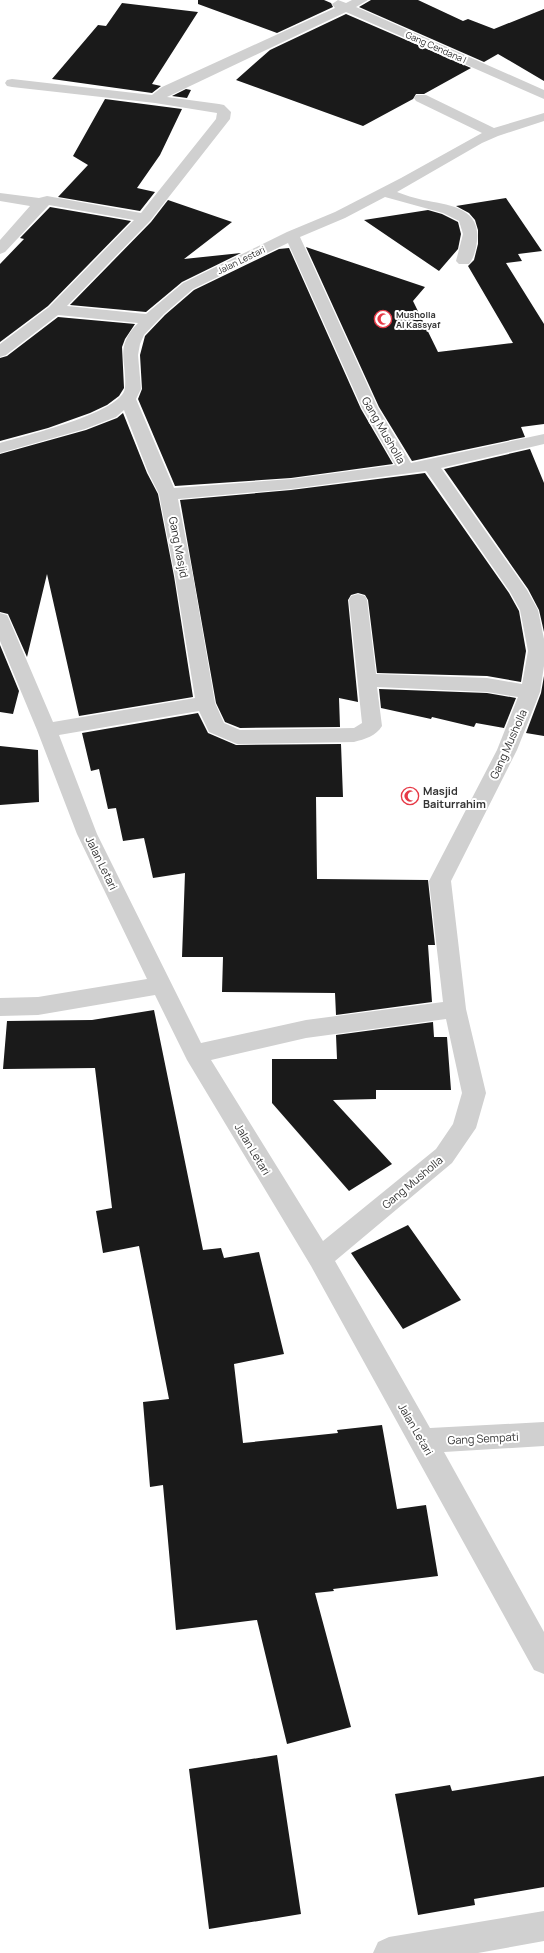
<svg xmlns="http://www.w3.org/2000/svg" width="544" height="1953" viewBox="0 0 544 1953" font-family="Manrope,sans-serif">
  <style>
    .building { fill: #1a1a1a }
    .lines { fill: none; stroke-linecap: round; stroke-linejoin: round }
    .street { fill: #d0d0d0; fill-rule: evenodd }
    .labels { text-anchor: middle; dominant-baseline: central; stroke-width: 4; stroke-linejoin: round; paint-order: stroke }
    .far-street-label { font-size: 9px; fill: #333; stroke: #fff }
    .far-poi-label { font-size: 9px; font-weight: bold; fill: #333; stroke: #fff; text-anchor: start }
    .street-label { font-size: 11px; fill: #333; stroke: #fff }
    .poi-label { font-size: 11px; font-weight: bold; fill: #333; stroke: #fff; text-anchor: start }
  </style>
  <rect width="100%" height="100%" fill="#fff"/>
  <!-- building -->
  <path class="building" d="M198,0h126l7,3 2,4 -56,26 -79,-29z
    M371,0h47l45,21 5,-2 26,10 50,-20v72l-46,-27 -14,8 -125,-55z
    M122,3l76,9 -46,72 9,2 -9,7 -100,-14 46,-54 8,1z
    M346,14l125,54 -47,26h-8l-3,5 -50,27 -127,-46 34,-30z
    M186,89l5,1 -4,8 -15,-2z
    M105,99l77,10 -22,46 -23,33 18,4 -15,19 -82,-14 30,-32 -15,-9z
    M506,198l36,53 -24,3 4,7 -16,2 38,61v100l-23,3 4,10 -113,24 -33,-54 -73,-160 119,40 -12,14 25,51 75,-9 -45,-77 6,-6 4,-16v-14l-3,-10 -6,-7 -13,-7z
    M168,200l64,22 -48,37 57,-6 -59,29 -36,30 -76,-7 81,-83z
    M50,207l81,14 -83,85 -48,36v-78l24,-25 -4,-1z
    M428,210l14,4 16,8 3,12 -3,15 -19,22 -75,-51z
    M289,248l72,161 32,55 -102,14 -116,8 -37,-87 4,-10 -2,-34 5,-19 20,-21 29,-25 85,-41z
    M58,317l77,7 -10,15 -3,8 2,41 -5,8 -12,9 -17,8 -42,15 -48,13v-83l7,-2z
    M123,413l24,60 11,21 16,82 19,121 -114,19 -32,-142 -20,83 -19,-43 -8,-2v-158l86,-24 31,-12z
    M530,449l14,34v149l-5,-22 -11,-21 -84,-120z
    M425,473l84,120 10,18 7,40 -5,31 -34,-6 -110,-3 -9,-73 -3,-5 -7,-2 -7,2 -3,5 10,102 -19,-4 1,29 -100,1 -15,-6 -9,-19 -36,-203 111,-10z
    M0,645l19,46 -6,23 -13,-2z
    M544,676v60l-18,-3 15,-40z
    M379,689l108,4 29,5 -12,30 -28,-5 -2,4 -42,-10 -1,2 -50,-11z
    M198,713l10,20 28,12 105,-1 2,53h-27l1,82 111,1 7,65h-7l4,57 -96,13 -1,-22 -113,-1 1,-35h-41l3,-84 -32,5 -9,-40 -21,3 -7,-33 -8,1 -9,-40 -8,2 -9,-38z
    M0,746l38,4 1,52 -39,3z
    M154,1010l49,240 18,-2 3,10 35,-6 25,102 -50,10 9,79 95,-10 -1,-3 45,-5 15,84 29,-4 12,71 -105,13 1,2 -19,2 36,134 -64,17 -30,-124 -81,10 -13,-145 -13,2 -7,-85 26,-3 -30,-153 -36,7 -7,-42 16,-3 -17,-140 -92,1 4,-48 85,-1z
    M433,1022l1,15h13l4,53h-75v9l-43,1 59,64 -43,27 -77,-88v-44h65l-1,-24z
    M408,1225l53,75 -58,29 -52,-76z
    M277,1755l24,159 -92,15 -20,-160z
    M544,1776v111l-70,12 1,6 -57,10 -23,-121 55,-9 2,6z"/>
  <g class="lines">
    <!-- street -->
    <path class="street" d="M338,0l8,3 6,-3h16l-12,7 188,83v9l-198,-87 -179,85 52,7 5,1 7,7 -1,7 -80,102 -83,85 79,8 37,-31 104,-51 48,-20 66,-34 81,-45 -66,-32 -2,-3 2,-3h10l68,33 50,-15v8l-46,15 -16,7 -85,49c8,3 17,6 26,8 25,5 58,7 54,41 -1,8 -3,17 -8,23h-10l-3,-3 7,-27 -4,-13 -16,-8 -58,-16 -40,21 -45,19 78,171 33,55 133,-29v10l-103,24 86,122 11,20 6,29v27l-4,26 -23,58 -66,131 15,128 20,84 -10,35 -24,35 -117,98 95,167 114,-6v24l-100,6 100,180v42l-10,-4 -223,-404 -124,-206 -32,-65 -117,20 -38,1v-18l38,-1 109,-18 -70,-145 -40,-104 -37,-89v-28l7,2 2,4 44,103 142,-24 -20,-122 -16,-82 -11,-22 -24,-62 -8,7 -31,12 -85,24v-10c23,-7 122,-30 125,-55 2,-29 -11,-40 13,-65l-80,-8 -52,40 -6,2v-13l49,-37 85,-87 -85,-15 -44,47 -5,2v-14l30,-34 -30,-5v-8l39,5 8,-2 94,17 75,-94 1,-6 -62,-10 -143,-16 -5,-1 -2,-3 2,-3 5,-1 140,16 10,-8 173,-79 -3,-4zM288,243l74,165 33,57 -104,14 -117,9 -38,-89 5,-10 -3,-34 2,-11 4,-9 20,-21 29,-25zM426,471l84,121 10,18 8,41 -6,33 -35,-6 -111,-4 -9,-74 -2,-4 -7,-2 -7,2 -2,4 13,123 -8,5 -114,2 -16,-7 -9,-20 -22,-127 -15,-77 113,-10zM377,687l110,5 31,5 -21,53 -68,131 14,121 -137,18 -105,23 -104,-209 -38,-99 140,-24 10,21 28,12 117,-2c11,-3 22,-6 28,-16zM446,1019l16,74 -9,31 -17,25 -113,92 -112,-181 95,-22z
      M544,1911v30l-66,12h-105l5,-11 11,-5z"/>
  </g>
  <!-- icons -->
  <defs>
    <symbol id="mosque-ring" viewBox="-11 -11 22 22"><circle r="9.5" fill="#fff" stroke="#e63946" stroke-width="1.5"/><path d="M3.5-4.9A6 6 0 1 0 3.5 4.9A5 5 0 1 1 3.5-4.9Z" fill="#e63946"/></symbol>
  </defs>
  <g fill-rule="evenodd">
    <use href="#mosque-ring" x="373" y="309" width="20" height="20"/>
    <use href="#mosque-ring" x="400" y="786" width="20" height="20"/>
  </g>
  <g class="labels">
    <!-- far-street labels -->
    <g class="far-street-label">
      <text transform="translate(436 47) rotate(24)">Gang Cendana I</text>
      <text transform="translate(241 260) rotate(-26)">Jalan Lestari</text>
    </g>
    <!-- far-poi labels -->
    <g class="far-poi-label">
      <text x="396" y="314">Musholla<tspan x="396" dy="10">Al Kassyaf</tspan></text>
    </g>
    <!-- street labels -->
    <g class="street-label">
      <text transform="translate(384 430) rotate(60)">Gang Musholla</text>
      <text transform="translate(179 547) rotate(79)">Gang Masjid</text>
      <text transform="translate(508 744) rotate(-66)">Gang Musholla</text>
      <text transform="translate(102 863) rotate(64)">Jalan Letari</text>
      <text transform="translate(253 1149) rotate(59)">Jalan Letari</text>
      <text transform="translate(412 1182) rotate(-40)">Gang Musholla</text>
      <text transform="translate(416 1429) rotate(60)">Jalan Letari</text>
      <text transform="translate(483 1438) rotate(-3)">Gang Sempati</text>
    </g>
    <!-- poi labels -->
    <g class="poi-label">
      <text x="423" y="790">Masjid<tspan x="423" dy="13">Baiturrahim</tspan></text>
    </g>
  </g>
</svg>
